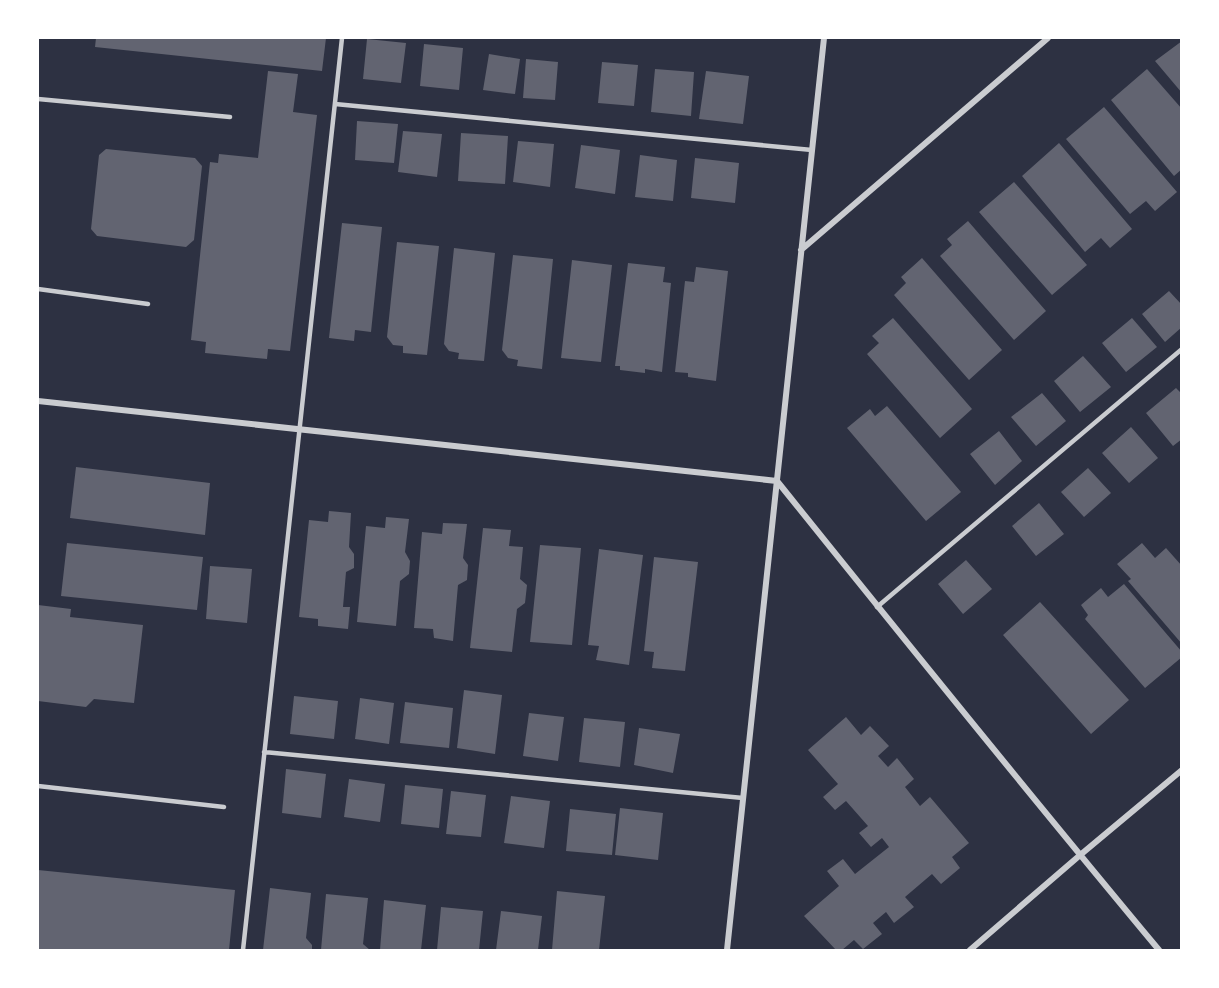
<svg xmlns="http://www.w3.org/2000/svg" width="1219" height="988" viewBox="0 0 1219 988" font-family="'Noto Sans',sans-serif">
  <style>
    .building { fill: #626471 }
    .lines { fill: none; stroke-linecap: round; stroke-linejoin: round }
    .service { stroke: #caccd0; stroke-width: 4.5 }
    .minor { stroke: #caccd0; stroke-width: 6 }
  </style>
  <rect width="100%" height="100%" fill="#2d3142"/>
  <!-- building -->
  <path class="building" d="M96,38h230l-4,33 -227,-24z
    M367,39l39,4 -5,40 -38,-4z
    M1182,41v52l-27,-32z
    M424,44l39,4 -4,42 -39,-4z
    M489,54l31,5 -5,35 -32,-4z
    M526,59l32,3 -3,38 -32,-2z
    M602,62l36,3 -4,41 -36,-3z
    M655,69l39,3 -3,44 -40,-4z
    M1147,69l35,40v60l-8,7 -63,-76z
    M268,71l30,3 -5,38 24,3 -27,236 -22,-2 -1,10 -62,-6 1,-11 -15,-2 19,-178 8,1 1,-9 39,4z
    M706,71l43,5 -6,48 -44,-5z
    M1104,107l73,85 -22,19 -9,-10 -16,13 -64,-75z
    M357,121l41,3 -4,39 -39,-3z
    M403,131l39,3 -5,43 -39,-5z
    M461,133l47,3 -3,48 -47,-3z
    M518,141l36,3 -4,43 -37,-5z
    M1059,143l73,86 -22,19 -9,-10 -16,14 -63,-76z
    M581,145l39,5 -5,44 -40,-6z
    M106,149l89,9 7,8 -8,74 -8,7 -89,-11 -6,-7 8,-74z
    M640,155l37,5 -4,41 -38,-4z
    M695,158l44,5 -4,40 -44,-5z
    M1014,182l73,83 -35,30 -73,-83z
    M968,221l78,90 -32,29 -74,-84 12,-11 -5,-6z
    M342,223l40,4 -11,105 -16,-2 -1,11 -25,-3z
    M397,242l42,4 -12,109 -24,-2v-7l-10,-1 -6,-8z
    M454,248l41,5 -11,108 -26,-2 1,-6 -10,-2 -5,-7z
    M513,255l40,4 -11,110 -25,-3 1,-6 -10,-2 -6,-8z
    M922,258l80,92 -33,30 -75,-85 12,-12 -5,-6z
    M572,260l40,5 -11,97 -40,-4z
    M628,263l37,4 -2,15 8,1 -9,89 -17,-3v4l-25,-3v-4h-5z
    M696,267l32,4 -12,110 -28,-4v-4l-13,-1 10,-91 9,1z
    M1169,291l13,14v22l-17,15 -23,-28z
    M893,318l79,91 -32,29 -73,-84 12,-11 -7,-7z
    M1132,318l25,29 -31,25 -24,-29z
    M1083,356l28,31 -31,25 -26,-31z
    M1176,388l6,6v45l-9,7 -27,-33z
    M1042,393l24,28 -30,25 -25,-29z
    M887,406l74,86 -35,29 -79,-93 23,-19 5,7z
    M1131,427l27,31 -29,25 -27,-30z
    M999,431l23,30 -27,24 -25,-31z
    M76,467l134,16 -5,52 -135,-17z
    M1088,468l23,25 -27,24 -23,-25z
    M1039,503l25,31 -28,22 -24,-30z
    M329,511l22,2 -2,34 5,7v14l-8,4 -3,35h7l-2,22 -30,-3v-7l-19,-2 10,-97 19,2z
    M386,517l23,2 -4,33 5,9 -1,13 -9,7 -4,45 -39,-4 9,-96 19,2z
    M443,523l24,1 -4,34 5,7 -1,15 -9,5 -5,56 -19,-3 -1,-9 -19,-1 8,-96 20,2z
    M483,528l28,2 -2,16 14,1 -3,32 7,6 -2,18 -8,6 -5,43 -42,-4z
    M67,543l136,14 -6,53 -136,-14z
    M1142,543l13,15 11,-10 16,18v78l-54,-63 3,-2 -14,-15z
    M540,545l41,3 -9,97 -42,-3z
    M599,549l44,6 -14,110 -33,-5 3,-14 -11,-1z
    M654,557l44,5 -13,109 -33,-3 2,-16 -10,-1z
    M966,560l26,29 -29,25 -25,-30z
    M210,566l42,3 -5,54 -41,-4z
    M1124,584l58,68v5l-37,31 -60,-69 3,-4 -7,-10 20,-17 7,9z
    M1040,602l89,98 -38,34 -88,-99z
    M38,605l33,4 -1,8 73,8 -9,78 -40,-4 -8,8 -48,-6z
    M464,690l38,5 -7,59 -38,-6z
    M294,696l44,5 -4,38 -44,-5z
    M360,698l34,5 -5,41 -34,-5z
    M405,702l48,6 -4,40 -49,-5z
    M529,713l35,4 -6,44 -35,-5z
    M846,717l15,18 9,-9 19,20 -11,10 10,11 9,-9 17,21 -9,8 15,19 10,-9 39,46 -17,14 8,11 -19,16 -9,-10 -27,23 9,10 -20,16 -8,-11 -13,11 9,11 -19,15 -9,-9 -12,10h-6l-32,-34 35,-30 -12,-15 16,-12 12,15 34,-27 -7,-9 -11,9 -12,-14 9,-7 -22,-25 -11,9 -12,-13 15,-13 -30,-34z
    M584,718l41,4 -5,45 -41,-5z
    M639,728l41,6 -7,39 -39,-8z
    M286,769l40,5 -5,44 -39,-5z
    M349,779l36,5 -5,38 -36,-5z
    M405,785l38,4 -4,39 -38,-4z
    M451,791l35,4 -5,42 -35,-3z
    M511,796l39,5 -6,47 -40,-5z
    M620,808l43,5 -5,47 -43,-5z
    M570,809l46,5 -4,41 -46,-4z
    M38,870l197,20 -6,60h-191z
    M270,888l41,5 -5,45 6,7v5h-49z
    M557,891l48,5 -6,54h-47z
    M326,894l42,4 -5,46 7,6h-49z
    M384,900l42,5 -5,45h-41z
    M441,907l42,4 -4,39h-42z
    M501,911l41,5 -4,34h-42z"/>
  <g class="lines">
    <!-- service -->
    <path class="service" d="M38,99l192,18
      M335,104l477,46
      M38,289l110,15
      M877,607l305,-258
      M264,752l479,46
      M38,786l186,21
      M243,950l99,-912"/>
    <!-- minor -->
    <path class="minor" d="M801,250l247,-212
      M38,401l739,80c126,157 253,314 382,469
      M727,950l97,-912
      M970,950l109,-94 103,-86"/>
  </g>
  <!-- border -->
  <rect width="1219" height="988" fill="none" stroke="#ffffff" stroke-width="78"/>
</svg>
